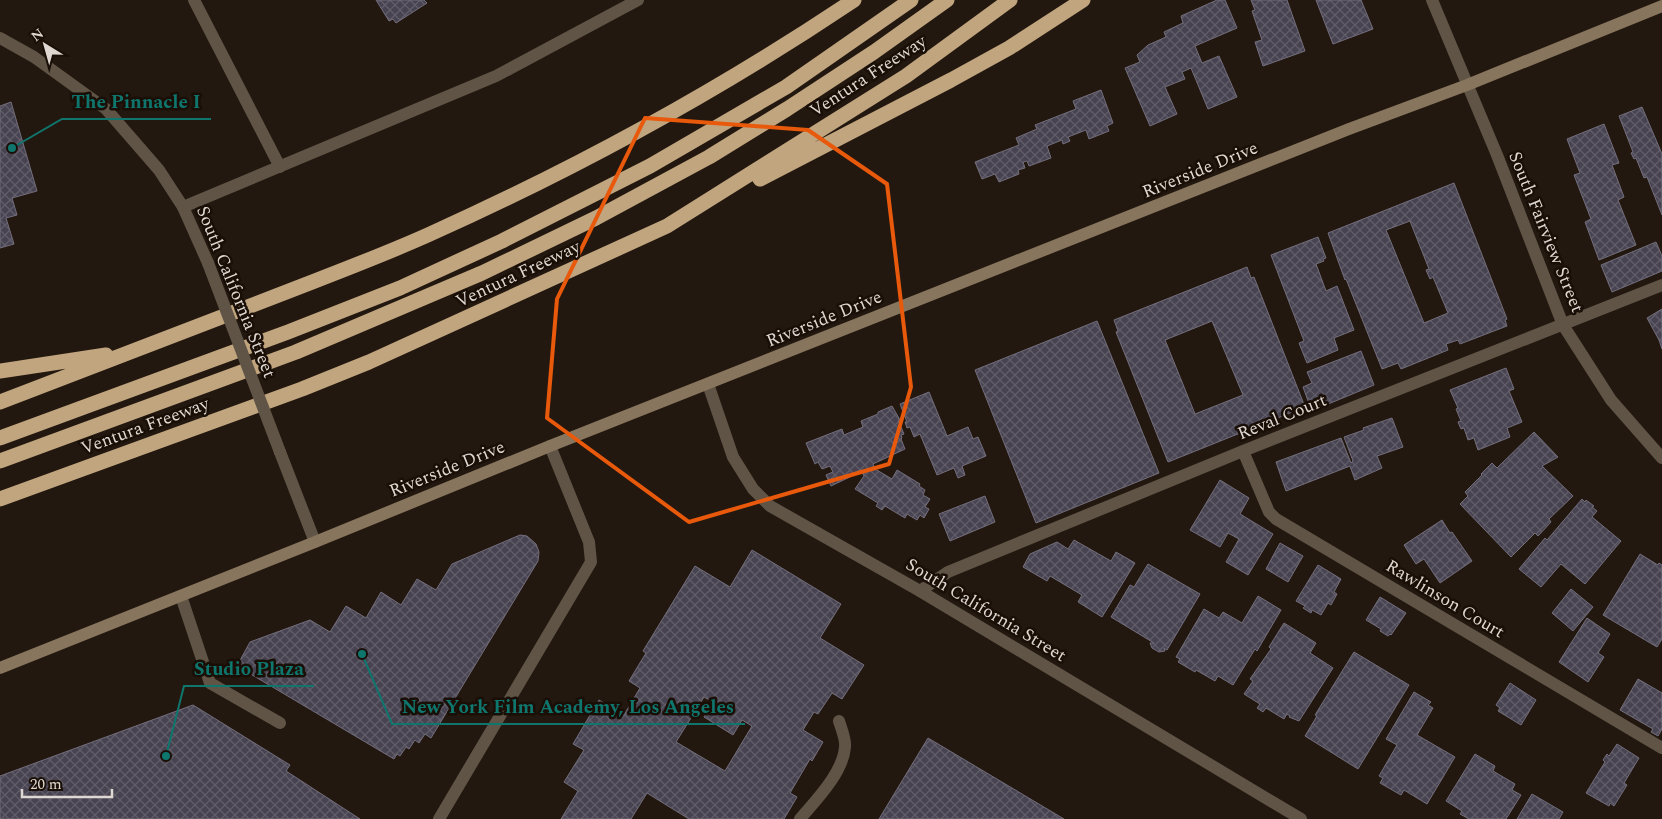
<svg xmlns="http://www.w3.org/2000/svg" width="1662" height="819" viewBox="0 0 1662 819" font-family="Spectral,serif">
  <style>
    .building { fill: url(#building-cross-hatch); stroke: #736e7d; fill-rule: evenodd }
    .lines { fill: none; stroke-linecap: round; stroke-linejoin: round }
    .service { stroke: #5f5445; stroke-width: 12 }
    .minor { stroke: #5f5445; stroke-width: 12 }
    .secondary { stroke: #87755d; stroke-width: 12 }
    .motorway { stroke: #c1a57f; stroke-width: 15 }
    .minor-bridge { stroke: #5f5445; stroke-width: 12 }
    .marked { fill: none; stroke: #e8590c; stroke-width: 4; stroke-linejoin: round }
    .labels { text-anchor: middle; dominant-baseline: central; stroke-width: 5; stroke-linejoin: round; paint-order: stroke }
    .street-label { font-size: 18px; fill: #dfd8d2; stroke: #1a0f07 }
    .leader { fill: none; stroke: #0f766e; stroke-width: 2 }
    .callout-dot { fill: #0f766e; stroke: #1a0f07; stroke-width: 2 }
    .callout-label { font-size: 19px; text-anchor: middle; font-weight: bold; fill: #0f766e; stroke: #1a0f07; stroke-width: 5; stroke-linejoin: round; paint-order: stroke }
  </style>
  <defs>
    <pattern id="building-cross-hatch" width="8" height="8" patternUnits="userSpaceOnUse" patternTransform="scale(1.25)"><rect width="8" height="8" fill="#474351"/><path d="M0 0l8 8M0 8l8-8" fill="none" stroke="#615d69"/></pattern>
  </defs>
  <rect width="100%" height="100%" fill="#23180f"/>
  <!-- building -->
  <path class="building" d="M376,0h48l3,3 -31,20 -3,-4 -4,2z
    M1217,0h8l12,28 -42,18 7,17 17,-7 18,41 -29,12 -17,-41 -9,4 3,7 -20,8 12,27 -27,12 -25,-58 15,-6 -3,-7 11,-10 18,-8 -2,-5 19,-9 -2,-7z
    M1251,0h36l18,51 -42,15 -8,-24 7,-2 -10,-29 3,-1z
    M1316,0h45l12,29 -40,15z
    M1101,90l12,33 -6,3 2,5 -20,8 -3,-9 -18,7 2,4 -7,3 -1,-4 -15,6 4,12 -22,8 -2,-5 -4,1 2,6 -7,2 1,4 -20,8 -4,-8 -13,5 -7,-17 44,-17 -3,-7 21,-9 -2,-4 41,-16 -3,-8z
    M11,102l26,89 -25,7 5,17 -11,3 8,26 -14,4v-142z
    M1642,107l20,47v61l-15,-38 -3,1 -8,-20 -2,1 -3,-6 2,-1 -14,-36z
    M1604,124l15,39 -7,2 12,32 -6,3 18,45 -37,15 -14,-38 6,-3 -17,-44 6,-2 -13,-34z
    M1454,183l53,136 -2,1 2,6 -47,18 -2,-4 -12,4 2,6 -47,19 -3,-6 -16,6 -36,-90 -1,1 -17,-47zM1410,221l19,48 -3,1 4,9 3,-2 15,36 -24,10 -38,-93z
    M1318,237l8,21 -3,1 1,2 -8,3 10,27 11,-5 17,44 -20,8 4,12 -31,13 -8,-20 5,-2 -33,-86z
    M1656,242l6,14v15l-50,21 -11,-27z
    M1247,267l4,11 3,-1 51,130 -137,55 -52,-130 2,-1 -4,-11zM1212,321l31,74 -48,19 -30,-74z
    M1662,309v40l-3,-9 -12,-22z
    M1097,321l62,152 -123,50 -61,-153z
    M1361,351l13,34 -53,22 -1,-2 -9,4 -8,-22 9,-4 -5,-11z
    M1506,368l8,21 -5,2 13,31 -15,6 3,9 -32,13 -4,-12 -6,2 -4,-12 -3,1 -3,-7 3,-1 -5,-12 2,-1 -8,-18z
    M929,392l18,44 21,-9 5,12 5,-2 8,19 -24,10 3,9 -7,3 -4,-10 -17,7 -17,-41 -6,3 -4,-10 -3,1 -2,-6h2l-7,-18z
    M892,406l8,14h-2l6,14 -3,1 1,3 -1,1 4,10 -32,15 2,5 17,10 5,-9 23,14 -1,2 6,4 -2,5 7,4 -5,8 4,2 -5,9 -4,-3 -3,5 -10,-6 -2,4 -20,-12 -3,4 -6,-4 2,-3 -23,-14 9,-13 -3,-6 -10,4 1,2 -21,10 -5,-11 7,-3 -3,-6 -8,3 -4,-7 -3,2 -9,-21 36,-14 2,6 19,-8 -2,-6 17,-7v-2z
    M1392,418l11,29 -26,9 5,12 -27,12 -5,-14 -64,25 -10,-29 65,-24 10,25 2,-2 -9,-24 20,-7 -1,-2z
    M1534,432l24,25 -16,9 31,30 -24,23 2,3 -13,14 -3,-3 -24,24 -51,-53 8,-8 -3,-4 17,-17 -1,-1 11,-11 5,5z
    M1220,480l29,18 -9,16 33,20 -25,41 -22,-13 13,-23 -11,-6 -8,14 -30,-17z
    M985,496l10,26 -45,19 -11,-27z
    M1582,499l3,3 1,-2 8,6 -2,1 5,4 -5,6 29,24 -36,43 -24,-20 -20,23 -22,-18 26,-31 2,2z
    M1442,520l8,13 2,-1 20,29 -32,22 -16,-24 -8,5 -12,-19z
    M520,535l7,1 9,8 3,8 -1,9 -107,177 -6,-4 -6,9 -4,-3 -6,9 -3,-2 -6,9 -3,-2 -3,5 -157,-93 13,-24 60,-22 20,12 16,-26 20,12 15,-26 20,13 16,-26 19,11 16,-26z
    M1074,540l37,21 5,-9 19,11 -33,54 -24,-15 4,-7 -32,-19 -3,5 -24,-14 7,-13 27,-12 11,7z
    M1280,543l23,13 -15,26 -22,-13z
    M752,550l89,54 -21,34 44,27 -22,34 -10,-6 -14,21 -4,-2 -11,18 20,12 -11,19 -2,-2 -20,34 7,4 -13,22h-95l-42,-26 -16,26h-70l17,-28 -14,-9 20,-32 -11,-6 26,-44 25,15 16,-27 -11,-7 17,-28 -3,-2 52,-85 35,21zM704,697l9,5 -9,15 29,18 9,-15 10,6 -27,45 -49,-29z
    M1640,554l18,11 1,-2 3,2v74l-5,8 -54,-32z
    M1148,564l52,30 -33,56 -3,-2 1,3 -6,1 -7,-4 -2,-5h4l-43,-26 19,-32 4,2z
    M1318,565l23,14 -7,13 3,2 -6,11 -3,-2 -7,12 -9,-5 -1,3 -8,-5 2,-2 -9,-5z
    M1571,589l22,18 -20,24 -21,-18z
    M1258,596l23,14 -24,41 -2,-2 -22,36 -15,-9 -3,5 -19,-11 -1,2 -17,-10 2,-3 -4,-2 28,-48 15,9 4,-6 19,11z
    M1380,597l26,16 -15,22 -1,-1 -2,2 -8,-5 1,-2 -15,-9z
    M1587,618l23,16 -12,19 6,4 -16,25 -29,-20z
    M1284,623l32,20 -6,10 23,15 -34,53 -10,-4 1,-1 -3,-2 -3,5 -18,-11 -3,4 -6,-4 3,-4 -16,-10 9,-13 -3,-2 21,-30 -2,-2z
    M1354,652l55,33 -51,84 -53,-33 12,-20 -2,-1z
    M1638,679l24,14v36l-4,7 -7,-4 2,-3 -33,-19z
    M1510,683l26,17 -15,25 -23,-14 2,-3 -4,-3z
    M1414,692l17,10 -3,3 5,3 -16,27 38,22 -28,47 -23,-14 -3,5 -21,-12 3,-5 -4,-2 18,-31 -11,-6z
    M193,705l97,60 -4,6 74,48h-360v-43z
    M928,738l136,81h-185z
    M1617,744l22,14 -15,25 3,2 -13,21 -4,-3 -1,3 -23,-13 19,-31 -2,-2 4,-6 2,2z
    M1475,754l20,12 -2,5 22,13 -3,6 9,5 -15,24h-37l-9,-5 2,-3 -16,-10z
    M1532,794l31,18 -4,7h-42z"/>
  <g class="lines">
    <!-- service -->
    <path class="service" d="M194,0l86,167
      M183,207l313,-131 142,-76
      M1243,451l26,61 7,7 386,229
      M920,591l28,-19 295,-121 419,-166
      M181,596l29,87 70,40
      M800,819c16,-19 43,-46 45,-72 1,-8 -4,-19 -6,-26"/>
    <!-- minor -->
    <path class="minor" d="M1432,0l65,155 66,170 48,75 51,58
      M0,38l34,19 72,52 53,61 24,37 25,56
      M708,384l25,73 20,32 17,17 150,85 381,228
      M280,452l35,90
      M439,819l152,-257 -2,-20 -39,-96"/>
    <!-- secondary -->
    <path class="secondary" d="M0,668l315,-126 235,-96 799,-317 118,-44 195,-79"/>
    <!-- motorway -->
    <path class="motorway" d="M760,179l191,-99 58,-32 74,-48
      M0,371l106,-16
      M0,402c92,-35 184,-70 276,-106 51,-20 103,-39 154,-62 147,-66 290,-144 424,-234
      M0,438l288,-106 112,-44 102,-47 148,-75 136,-79 125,-87
      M0,461l296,-109 186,-79 114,-55 113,-61 78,-48 87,-57 73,-52
      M0,499l302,-110 67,-27 298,-136 239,-150 104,-76"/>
    <!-- minor-bridge -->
    <path class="minor-bridge" d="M208,263l72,189"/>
  </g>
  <!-- marked area -->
  <path class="marked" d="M645,118l163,12 79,54 24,203 -22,77 -200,58 -142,-104 10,-119z"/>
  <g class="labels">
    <!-- street labels -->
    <g class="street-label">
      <text transform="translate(868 76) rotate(-33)">Ventura Freeway</text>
      <text transform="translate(1200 170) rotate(-22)">Riverside Drive</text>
      <text transform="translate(1546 232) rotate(68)">South Fairview Street</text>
      <text transform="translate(518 274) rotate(-25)">Ventura Freeway</text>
      <text transform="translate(236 292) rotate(68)">South California Street</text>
      <text transform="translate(824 319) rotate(-22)">Riverside Drive</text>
      <text transform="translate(1282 417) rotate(-22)">Reval Court</text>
      <text transform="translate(145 426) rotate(-20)">Ventura Freeway</text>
      <text transform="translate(447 469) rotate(-22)">Riverside Drive</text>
      <text transform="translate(1445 599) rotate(31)">Rawlinson Court</text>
      <text transform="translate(986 610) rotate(31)">South California Street</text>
    </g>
  </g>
  <!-- callouts -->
  <path class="leader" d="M12 148L62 119H211M166 756L184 686H314M362 654L392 724H745"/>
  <g class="callout-dot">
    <circle cx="12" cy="148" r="5"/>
    <circle cx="166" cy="756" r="5"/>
    <circle cx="362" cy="654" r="5"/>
  </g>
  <g class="callout-label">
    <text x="136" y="108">The Pinnacle I</text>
    <text x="249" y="675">Studio Plaza</text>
    <text x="568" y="713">New York Film Academy, Los Angeles</text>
  </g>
  <!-- north arrow -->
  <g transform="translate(45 45) rotate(323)" stroke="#1a0f07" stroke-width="4" paint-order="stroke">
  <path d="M0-4L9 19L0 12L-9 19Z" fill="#dfd8d2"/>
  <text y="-8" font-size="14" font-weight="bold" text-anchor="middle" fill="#dfd8d2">N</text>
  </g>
  <!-- scale -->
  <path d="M22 789v8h90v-8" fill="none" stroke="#dfd8d2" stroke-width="2.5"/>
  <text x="30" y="789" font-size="15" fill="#dfd8d2" stroke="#1a0f07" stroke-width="4" paint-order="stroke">20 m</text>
</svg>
